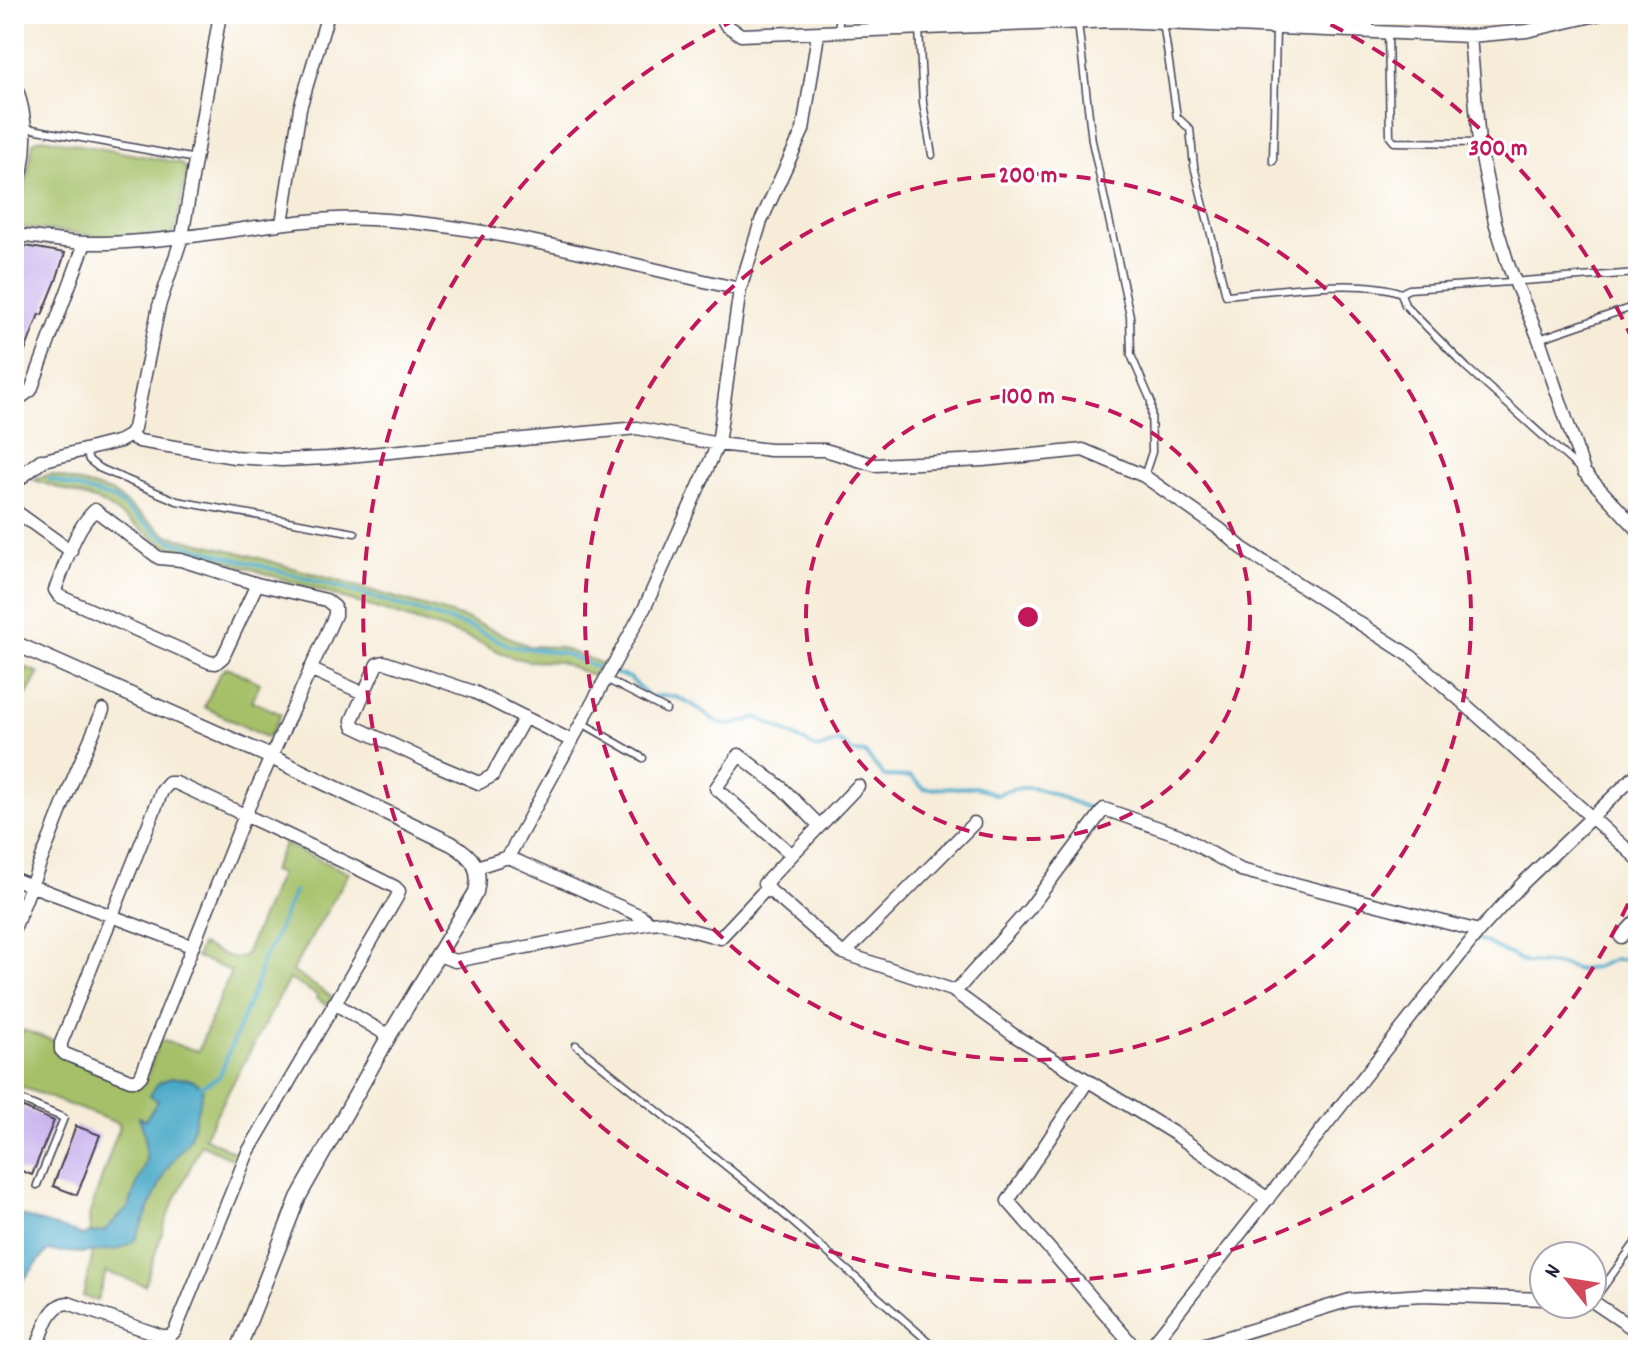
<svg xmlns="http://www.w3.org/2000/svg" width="1652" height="1364" viewBox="0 0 1652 1364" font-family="Dekko,sans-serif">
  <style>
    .green { fill: #a5c067; stroke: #647151; stroke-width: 2 }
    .water { fill: #49a9c8; stroke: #366682; stroke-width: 2 }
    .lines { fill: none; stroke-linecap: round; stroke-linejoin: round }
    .stream { stroke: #49a9c8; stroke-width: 4 }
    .building { fill: #c9b3ed }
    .service-casing { stroke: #424053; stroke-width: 9 }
    .minor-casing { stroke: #424053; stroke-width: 15 }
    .tertiary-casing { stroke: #424053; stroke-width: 17 }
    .service { stroke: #fff; stroke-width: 6 }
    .minor { stroke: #fff; stroke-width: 12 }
    .tertiary { stroke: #fff; stroke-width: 14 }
    .ring { fill: none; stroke: #c2185b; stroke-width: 4; stroke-dasharray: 14 10 }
    .centre { fill: #c2185b; stroke: #fff; stroke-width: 4 }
    .ring-label { font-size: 24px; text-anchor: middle; font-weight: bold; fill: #c2185b; stroke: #fff; stroke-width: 6; stroke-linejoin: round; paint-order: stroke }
  </style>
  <rect width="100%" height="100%" fill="#fff"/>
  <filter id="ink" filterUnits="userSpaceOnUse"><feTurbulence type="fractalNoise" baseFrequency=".0125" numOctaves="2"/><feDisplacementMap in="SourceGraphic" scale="16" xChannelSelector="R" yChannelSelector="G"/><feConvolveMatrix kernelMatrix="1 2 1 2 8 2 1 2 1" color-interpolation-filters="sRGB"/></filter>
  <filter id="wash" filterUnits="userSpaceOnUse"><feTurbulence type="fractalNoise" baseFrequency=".006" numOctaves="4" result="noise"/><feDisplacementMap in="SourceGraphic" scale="32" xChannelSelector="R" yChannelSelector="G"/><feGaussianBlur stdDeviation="1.8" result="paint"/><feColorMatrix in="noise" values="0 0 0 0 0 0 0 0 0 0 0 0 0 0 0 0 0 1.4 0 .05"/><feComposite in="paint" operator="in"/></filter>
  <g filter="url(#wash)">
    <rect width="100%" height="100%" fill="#f6ecd8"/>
    <!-- green -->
    <path class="green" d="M43,138l137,25 7,6 -11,61 -7,5 -60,2 -91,-10 -4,-5v-10l12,-29 7,-41z
      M50,474l61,18 56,43 71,17 183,53 49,15 59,26 29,1 48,18 -8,13 -38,-16 -31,-1 -18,-4 -41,-19 -247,-78 -57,-14 -63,-43 -69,-23z
      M14,663l25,10 -25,44z
      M227,667l33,16 -8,18 29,13 -10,20 -5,3 -62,-30 16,-34z
      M284,844l65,29 -57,98 40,26 -5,8 -11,-7 1,-3 -28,-16 -85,158 38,19 -3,6 -38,-18 -33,71 -23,70 -39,-13 -9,29 -14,-5 9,-38 -3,-42 31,-92 -106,-40v-39h2l7,-15 32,11 -1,9 4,5 78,34 9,-7 15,-42 38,11 33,-80 -35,-14 5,-12 33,14 11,-4 35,-81 -8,-3z"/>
    <!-- water -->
    <path class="water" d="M171,1078c14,0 23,-1 32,11l-13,49 -24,32 -31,70 -15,9 -38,4 -35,-2 -33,41v-79l69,22 21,-4 24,-23 18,-48 -2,-28 -5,-15 6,3 13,-19 -8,-6 8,-12z"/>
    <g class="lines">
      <!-- stream -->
      <path class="stream" d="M49,479l65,20 49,38 9,4 194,54 107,33 37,18 52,7 39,16 29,9 19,19c11,-1 21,-3 32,2 36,14 28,38 76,18l61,32 21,-8 14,11 12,1 19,23 27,1 13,12 52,-2 21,8c34,-20 68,6 102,17
        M1477,938l50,25 36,2 16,5 14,-2 22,-9 23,1
        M201,1086l18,-9 40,-100 3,-17 11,-18 21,-51"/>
    </g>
    <g id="blocks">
      <!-- building -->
      <path class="building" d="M14,244l51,9 -9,28 -14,34 -3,-1 -24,64z
        M14,1104l40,17 -22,54 -18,-7z
        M76,1126l24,9 -23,60 -24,-9z"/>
    </g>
  </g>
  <g filter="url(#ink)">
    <use href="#blocks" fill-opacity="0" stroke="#424053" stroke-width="2"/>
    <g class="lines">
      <defs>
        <path id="service" d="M1163,22l14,95 13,12 4,37 32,129c44,-4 136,-18 175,-2l4,12 62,63 113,101
          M1078,23l14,118 38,175 1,39 20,46 1,51 -8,24
          M919,28l4,75 9,52
          M838,30l2,-16
          M1388,32l2,105 4,5 85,1
          M27,128l169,31
          M1273,161l3,-132
          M1401,293l8,-4 229,-16
          M1539,339l99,-34
          M85,450l4,10 10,8 78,33 178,32
          M606,679l60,31
          M582,723l61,35
          M576,1045l187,151 175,154
          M14,1097l50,21 -27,67
          M1593,1301l45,-62"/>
        <path id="minor" d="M720,14l6,11 15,10 375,-14 354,15 57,-5 74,-17
          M1367,14v17
          M1470,36l9,107 16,79 14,45 30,72 45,133 54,58
          M14,82c16,39 14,77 0,116
          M282,223l18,-115 28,-94
          M14,235c24,2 48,7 72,8 32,1 66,-3 97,-6 63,-7 125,-21 188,-18 123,6 249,44 369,70
          M14,402l17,-12 54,-147
          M129,436l10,5 95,16 48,3 46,-2 309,-30 81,16 22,-155 21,-68 42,-91 15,-96
          M41,461l79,-20 9,-5 5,-8 25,-122 23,-69 38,-223
          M14,510l57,41
          M310,669l53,24
          M525,717l-33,59 -13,7 -52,-22 -74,-35 -1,-6 25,-56 7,-2 90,30 98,49
          M792,855l-76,-67 23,-33 43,33 38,38
          M508,857l133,59 9,7
          M477,867l31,-10 137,-250 73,-163 52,6h55l50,15 108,-5 100,-10 61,26 77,54 21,18 170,109 226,202
          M14,879l177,67
          M767,888l-3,-4 94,-98
          M14,929l60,-152 29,-67
          M1621,937l17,-18
          M845,953l129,-130
          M438,955l17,6 195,-38 12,-1 58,16 47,-50 74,64 111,38 63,46 160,98 93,65
          M955,992l74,-83 75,-100 75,26 62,35 238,61
          M334,1003l55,33
          M1087,1082l-79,119 129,149
          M1592,1301l46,31
          M36,1350c7,-16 12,-46 32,-47l94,33h8l5,-5 73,-179 149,-255 2,-6 -4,-4c-72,-36 -146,-70 -219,-104h-7l-7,8 -101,252v7l4,4 65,26h7l4,-4 104,-261 90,-200v-8l-9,-7 -69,-16 -76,-24 -22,-2 -64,-48c-21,19 -29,54 -40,80l4,6 150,66 7,1 7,-6 34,-73
          M1148,1350l331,-419 44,-48 115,-110
          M1186,1350l164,-50 72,-5 122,4"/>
        <path id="tertiary" d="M14,482l27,-21
          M14,643l257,114 181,87c20,12 30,24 24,48l-87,144 -91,162 -60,152
          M14,1346l12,4"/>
      </defs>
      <!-- service casing -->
      <use href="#service" class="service-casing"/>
      <!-- minor casing -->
      <use href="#minor" class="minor-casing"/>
      <!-- tertiary casing -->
      <use href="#tertiary" class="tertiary-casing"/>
      <!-- service -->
      <use href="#service" class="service"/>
      <!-- minor -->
      <use href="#minor" class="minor"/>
      <!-- tertiary -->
      <use href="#tertiary" class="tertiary"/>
    </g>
  </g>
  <!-- distance rings -->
  <g class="ring">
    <circle cx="1028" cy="617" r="222"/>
    <circle cx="1028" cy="617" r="443"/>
    <path d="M1638 882A665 665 0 1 1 747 14M1309 14A665 665 0 0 1 1638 352"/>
  </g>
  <circle cx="1028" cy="617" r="12" class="centre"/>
  <g class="ring-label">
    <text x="1498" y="155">300 m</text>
    <text x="1028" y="182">200 m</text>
    <text x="1028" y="403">100 m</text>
  </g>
  <!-- margin -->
  <rect width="1652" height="1364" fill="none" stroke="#fff" stroke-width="48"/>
  <!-- north arrow -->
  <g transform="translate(1568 1280) rotate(300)"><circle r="38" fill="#ffffff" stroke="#a7a7b1" stroke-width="2"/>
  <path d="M0-6L14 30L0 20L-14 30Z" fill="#d1495b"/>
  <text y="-12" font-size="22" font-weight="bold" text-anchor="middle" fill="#22223b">N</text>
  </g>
</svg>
